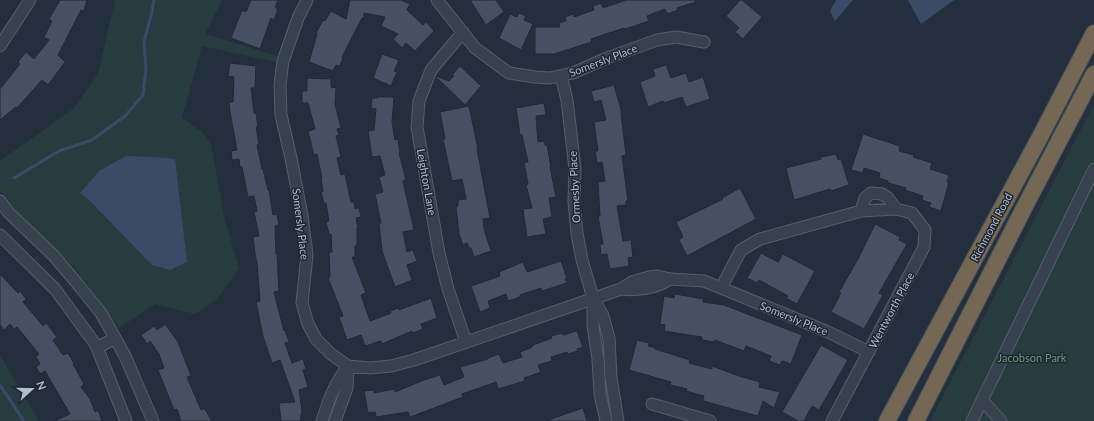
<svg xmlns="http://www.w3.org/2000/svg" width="1094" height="421" viewBox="0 0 1094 421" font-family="Lato,sans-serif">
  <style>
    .green { fill: #263c3f }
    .water { fill: #394c67 }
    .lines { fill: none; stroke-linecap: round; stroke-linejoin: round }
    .stream { stroke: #394c67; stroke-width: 3 }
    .building { fill: #455162; stroke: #1f2835 }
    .minor-casing { stroke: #565f6c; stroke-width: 13 }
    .highway-casing { stroke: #434c59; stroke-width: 18 }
    .minor { stroke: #38414e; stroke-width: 11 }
    .highway { stroke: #746855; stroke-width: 16 }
    .labels { text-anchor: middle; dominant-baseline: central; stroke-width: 3; stroke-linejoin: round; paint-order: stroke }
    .street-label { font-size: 11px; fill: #b4bcc9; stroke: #1d2633 }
    .park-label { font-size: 11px; fill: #6b9a76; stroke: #1d2633 }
  </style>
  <rect width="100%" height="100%" fill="#242f3e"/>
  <!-- green -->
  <path class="green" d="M115,0h107l-17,34 72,22 -2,6 -73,-16 -20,72 19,13 10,13 14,77 14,47 -22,31 -22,15 -40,-10 -36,24 -44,-60 -49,-46 -26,-31v-30l73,-52 25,-35z
    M1094,104v317h-164z
    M0,355l39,66h-39z"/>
  <!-- water -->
  <path class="water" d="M836,0h17l-18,21 -5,-10z
    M908,0h46l-33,24z
    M126,156l25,1 24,2 12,103 -17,8 -18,-5 -65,-67 -7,-5 19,-22z"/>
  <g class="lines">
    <!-- stream -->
    <path class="stream" d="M14,178l45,-27 33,-11 33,-24 18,-21 3,-26 -2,-27 7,-26 3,-16
      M0,385l24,36"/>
  </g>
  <!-- building -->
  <path class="building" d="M60,0h27l-3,11 -3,-1 -23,45 7,7 -17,23 -6,-5 -25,28 -1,-1 -16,13v-31l20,-25 -2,-2 8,-10 8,7 15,-19 -5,-3 8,-16 -3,-2z
    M251,0h27l-3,7 3,2 -4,11 -3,-2 -11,31 -29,-11 11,-28 4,2z
    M350,0h51l9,4 -3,6 16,15 3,-3 8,9 -19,20 -9,-8 -4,5 -9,-9 5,-5 -17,-8 4,-9 -21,-4v5h-2l-20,39 1,1 -3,8 -4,-1 -3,6 -24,-9 8,-28 -1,-1 7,-13 2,1 6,-10 15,8z
    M470,0h26l8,12 -18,13z
    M626,0h69l1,2 -19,6 1,2 -11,4 -2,-5 -18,7 2,5 -24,8 -1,-1 -33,11 1,3 -38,12h-19v-27h25l-1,-4 7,-2 -1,-4 8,-3 1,3 20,-7 -1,-4 8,-3 2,5z
    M740,0h2l20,17 -19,22 -8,-7 4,-4 -13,-12z
    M519,13l7,3 -2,4 9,4 -12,26 -22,-12 11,-24 7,3z
    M382,54l17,6 -5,11 3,1 -6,14 -18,-8z
    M230,63l26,3 -1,22h-4l3,25h2l2,14h-2l3,17 -2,1 5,24h1l5,21h1l4,25 4,-1 2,11 -4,1 1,28h1l2,37 -5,1 10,39 1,-1 4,12 -4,1 7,20 11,-4 3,10 -3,1 5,17 -9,3 3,21 -2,10h-19l-2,-18 16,-1 -15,-42 -8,3 -9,-27 -7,-34 4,-1 -3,-38 -2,-9 -2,-17 6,-1 -5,-24 3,-1 -3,-15 -6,1 -6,-30h-2l-1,-8 -7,1 -1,-9 6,-1 -7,-38 -1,-10h4l1,-25 -6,-1z
    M666,65l5,13 15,-5 3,9 14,-5 7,22 -24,8 -4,-10 -18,6 -1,-2 -15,6 -8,-25 15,-6 -2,-7z
    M460,66l21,20 -16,19 -29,-28v-1l13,5 5,-5 -2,-1z
    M307,78l24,1v8l5,1 -1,16 6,24 -4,1 2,6 -3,1 5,21 -4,1 4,17 4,-1 6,28h3l1,7 4,-1 2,9 -5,1 2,10h-1v18h-2v11h-3l14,36 -5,2 9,26 21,-8 -1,-2 8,-3 1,2 32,-12 6,20 -16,6 2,5 -10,4 -1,-2 -30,13 -1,-3 -16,5 -4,-11 -14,5 -8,-23 4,-1 -15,-38 2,-1 -1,-25h3l-1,-18h-2l-3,-12 3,-1 -3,-18h-2l-3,-11 2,-1 -2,-13h1l-5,-24 -3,1 -6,-24 7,-2 -7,-26h-6v-12h5z
    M614,85l8,28h-1l5,42 -4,1 6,45h-2v4l-9,1 6,35 8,-1 2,17 -5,1 1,8 -19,3 -3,-15 -6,1 -1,-11h3l-5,-28h2l-2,-34 7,-1 -3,-19 -5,1 -2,-12h3l-4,-29 12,-2 -5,-20 -7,2 -3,-11z
    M377,97h17l-2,25 3,18 3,-1 2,14h-1l7,27 -3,1 11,49 -11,2 4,20 6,-2 4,11 -10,4 5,15 -17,7 -13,-36 -3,-28h2l-6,-29 8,-2 -4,-15 6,-2 -5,-19 -8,1 -4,-26 6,-1 2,-21 -5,-1 1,-10h5z
    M544,103l2,12 -10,1 2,26 6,-1 1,4h2l4,22h-1l6,30 -7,1 3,19 -9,2 3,15 -19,3 -4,-28 9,-1 -6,-23 2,-1 -4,-22h4l-6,-27h-2l-4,-27z
    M469,106l9,43h-1l13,69 -7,1 1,10 7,22 -17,6 -3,-9h-2l-2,-5 -4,2 -4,-11 -3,-27 2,-1v-6l8,-1 -4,-20 -10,2 -9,-42h2l-5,-27z
    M863,134l37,12 -1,5 15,4 -1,2 19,6 -2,6 19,6 -2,7h2l-8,29 -12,-4 2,-4 -9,-3 1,-4 -18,-6 1,-2 -18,-5v-2l-9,-3 1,-5 -16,-5 -1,5 -12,-3z
    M836,154l2,6 3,-1 8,26 -18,6 -1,-2 -36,11 -8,-32 35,-9v-2z
    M740,188l16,31 -69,37 -8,-16 4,-3 -7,-15 47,-23 -1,-1z
    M875,224l25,13 -1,3 8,4 -28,49 4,2 -19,34 -33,-17 10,-19 -2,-1 19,-33z
    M761,253l17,9 5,-8 32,17 -18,33 -11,-6 2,-2 -29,-16 -2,3 -10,-5z
    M561,261l6,17 -2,1 2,4 -25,8 -1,-3 -21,7v2l-12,4 -2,-7 -18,7 2,7 -10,4 -9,-26 29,-10 -1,-4 24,-10 4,10z
    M0,274l18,19 2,-2 6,8 -3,3 20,24 3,-3 11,14 -4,3 10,15 5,-2 6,10 -1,1 11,20 -3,3 9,12 5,13 3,-2 4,11h-48l16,-7 -25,-43 -5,3 -4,-7 4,-3 -4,-7 3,-3 -22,-27 -3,2 -4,-5 -6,6 -4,-5z
    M675,294l29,5 -1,3 21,3 78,30 -11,29 -9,-3 -2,4 -11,-4 2,-5 -25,-10 -2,5 -29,-11v2l-13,-2v-3l-38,-6 1,-6 -5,-1 4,-28 10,2z
    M165,324l13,18 13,34 -4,1 14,33 3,-2 8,13h-31l-4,-12 -3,1 -16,-40 6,-2 -5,-14 -9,-13 -3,3 -6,-9 13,-9 3,4z
    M577,331l6,16 -6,2 1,2 -10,3 -1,-2 -16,5 1,4 -14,4 3,7 -17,6 1,3 -27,8 -2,-7 -34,12 1,3 -53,20 -2,-5 -32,5 -1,-5 -7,1 -4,-22 10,-1v3l20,-4 1,3 29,-12 16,-5 4,10 20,-8 -4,-10 28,-8v-1l11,-4 4,9 19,-6 -2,-5 11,-4v-1l2,-1v-1l19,-7 -1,-2 11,-3 1,2z
    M637,340l12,3 -1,3 8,2 -1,1 35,11 -1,3 23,6v-3l27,10 21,6 -1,5 21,5 -6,16 -11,-7 -5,15 -55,-15 1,-5 -18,-5 1,-2 -17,-4 1,-3 -42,-12z
    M821,345l27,15 -29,50 -7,-4 -8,15h-6l-16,-9z
    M583,408l4,13h-39v-1z"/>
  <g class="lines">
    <defs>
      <path id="minor" d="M307,0l-9,18 -15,43 -3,24 1,30 10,43 11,58 5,39 -5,48 6,21 8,15 15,15 17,12 22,2 21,-2 23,-6 207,-71 11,-7 17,-5 8,-1 13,3 34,2 122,50 43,21
        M437,0l38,48 34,25 26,4 15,1 23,-5 34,-15 50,-18 19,-3 28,5
        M463,32l-32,38 -12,31 -2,26 22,126 9,36 18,53
        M0,46l30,-46
        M561,76l6,24 8,69 -1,33 3,31 5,27 11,38 10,18 6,22 2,40 7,43
        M0,201l9,12 44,42 23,27 25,31 24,43 28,65
        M861,211l4,-13 6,-5 11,1 6,4 8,11
        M0,235l55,54 41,56 30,76
        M721,288l20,-38 19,-11 101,-28 35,-2 16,4 13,17 -1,17 -92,174
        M621,289c18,2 34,0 49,-10
        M593,301v25l5,33 2,35 6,27
        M97,348l18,-10
        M982,400l19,21
        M652,404l58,17
        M322,421c7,-22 12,-36 26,-55
        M335,421l12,-33 1,-22
        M972,421l122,-252"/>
      <path id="highway" d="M887,421l153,-284 54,-104
        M916,421l108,-213 70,-134"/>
    </defs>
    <!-- minor casing -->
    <use href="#minor" class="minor-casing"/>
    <!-- highway casing -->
    <use href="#highway" class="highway-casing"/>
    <!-- minor -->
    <use href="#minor" class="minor"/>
    <!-- highway -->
    <use href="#highway" class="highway"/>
  </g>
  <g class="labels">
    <!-- street labels -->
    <g class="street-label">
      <text transform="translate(603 60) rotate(-21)">Somersly Place</text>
      <text transform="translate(427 182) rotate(80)">Leighton Lane</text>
      <text transform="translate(574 187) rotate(-93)">Ormesby Place</text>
      <text transform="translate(301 224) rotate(83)">Somersly Place</text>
      <text transform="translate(991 227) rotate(-62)">Richmond Road</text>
      <text transform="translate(891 310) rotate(-62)">Wentworth Place</text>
      <text transform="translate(794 318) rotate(22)">Somersly Place</text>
    </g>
    <!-- park labels -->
    <g class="park-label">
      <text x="1032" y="357">Jacobson Park</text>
    </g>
  </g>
  <!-- north arrow -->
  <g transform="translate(32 389) rotate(69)" stroke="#1d2633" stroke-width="3" paint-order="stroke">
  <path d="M0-3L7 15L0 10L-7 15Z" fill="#b4bcc9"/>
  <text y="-6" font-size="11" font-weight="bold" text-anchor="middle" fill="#b4bcc9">N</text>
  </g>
</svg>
